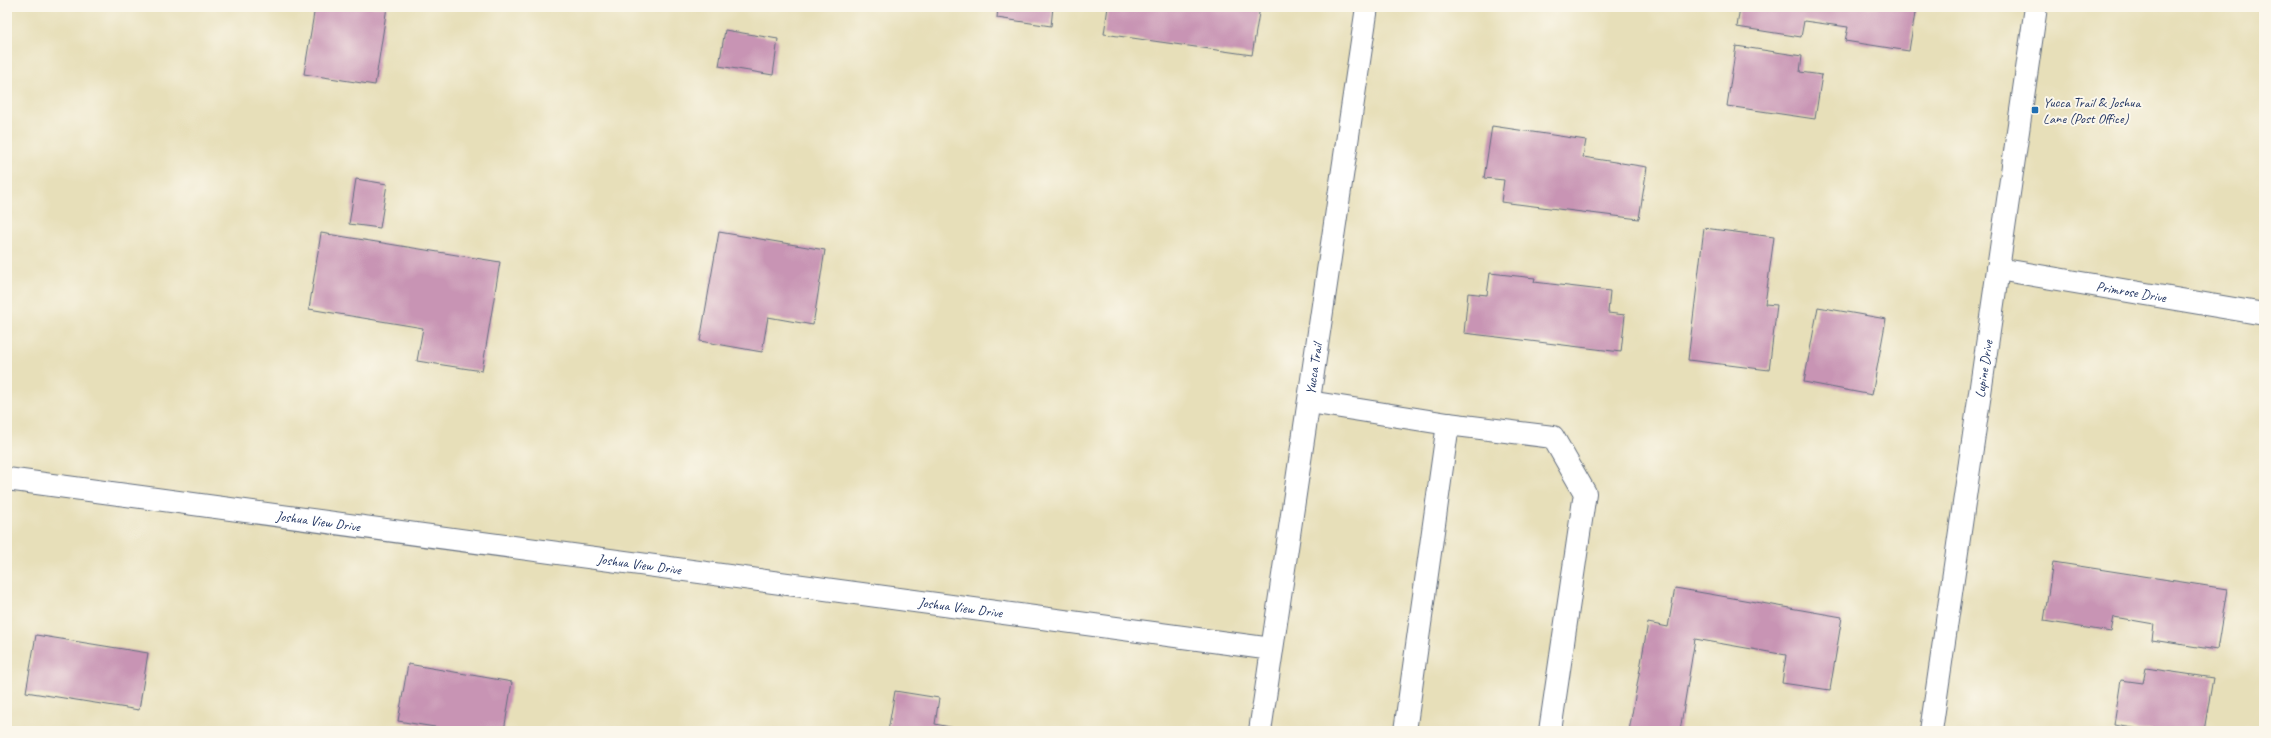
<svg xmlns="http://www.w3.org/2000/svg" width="2271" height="738" viewBox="0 0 2271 738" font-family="Caveat,sans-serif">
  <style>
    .building { fill: #c894b4 }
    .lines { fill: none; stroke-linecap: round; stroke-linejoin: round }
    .minor-casing { stroke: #626d7e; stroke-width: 24 }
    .major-casing { stroke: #626d7e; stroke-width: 24 }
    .minor { stroke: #fff; stroke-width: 22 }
    .major { stroke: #fff; stroke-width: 22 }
    .poi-dot { fill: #1f6fb2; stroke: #fbf7ec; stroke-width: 1.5 }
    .labels { text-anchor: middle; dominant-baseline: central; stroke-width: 4; stroke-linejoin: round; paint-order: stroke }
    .poi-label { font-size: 14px; fill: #1b2f5e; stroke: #fbf7ec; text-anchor: start }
    .street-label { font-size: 14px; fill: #1b2f5e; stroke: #fbf7ec }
  </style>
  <rect width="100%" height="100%" fill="#fbf7ec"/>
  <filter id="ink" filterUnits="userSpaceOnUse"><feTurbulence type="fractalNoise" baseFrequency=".025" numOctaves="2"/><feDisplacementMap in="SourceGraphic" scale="8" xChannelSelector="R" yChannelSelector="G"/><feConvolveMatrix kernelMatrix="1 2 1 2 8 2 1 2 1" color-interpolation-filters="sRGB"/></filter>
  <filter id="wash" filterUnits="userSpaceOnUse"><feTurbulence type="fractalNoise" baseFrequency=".012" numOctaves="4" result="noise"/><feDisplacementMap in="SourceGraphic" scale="16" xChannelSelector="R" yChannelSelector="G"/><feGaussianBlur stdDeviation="0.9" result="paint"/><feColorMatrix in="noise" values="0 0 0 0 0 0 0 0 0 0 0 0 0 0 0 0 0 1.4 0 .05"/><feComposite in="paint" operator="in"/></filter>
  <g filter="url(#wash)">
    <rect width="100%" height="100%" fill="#e7dfb9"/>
    <g id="blocks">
      <!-- building -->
      <path class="building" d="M315,7h72l-12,78 -71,-11z
        M998,7h55l-2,19 -54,-8z
        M1108,7h152l-8,48 -148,-21z
        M1740,7h176l-7,44 -64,-10 3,-14 -44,-6 -3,16 -64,-10z
        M725,30l53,9 -5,36 -54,-9z
        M1736,46l66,10 -2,16 22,3 -7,44 -88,-13z
        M1492,126l94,14 -3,17 64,10 -8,52 -138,-17 3,-22 -20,-2z
        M356,179l31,5 -7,44 -31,-4z
        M1704,228l70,9 -9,67 12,1 -8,65 -81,-10z
        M719,232l106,18 -12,75 -45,-8 -6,35 -62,-11z
        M321,233l179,29 -18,109 -65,-10 6,-33 -114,-19z
        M1490,273l45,5 -1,4 76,9 -2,22 17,2 -4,37 -157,-19 4,-40 19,2z
        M1818,307l68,12 -14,76 -68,-13z
        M2053,562l174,27 -10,61 -65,-10 2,-16 -40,-7 -3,15 -67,-11z
        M1675,588l167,29 -12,73 -48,-7 4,-28 -91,-16 -15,92h-51l19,-108 20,4z
        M36,635l112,18 -9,57 -113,-18z
        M408,664l104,18 -8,49h-45l-61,-10z
        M2146,668l67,10 -9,53h-52l-38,-6 7,-45 22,3z
        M895,691l44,7 -4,26 35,7h-82z"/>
    </g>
  </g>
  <g filter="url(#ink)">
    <use href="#blocks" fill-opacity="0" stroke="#626d7e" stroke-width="1"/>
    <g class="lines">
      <defs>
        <g id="minor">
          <path id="s1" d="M1998,269l266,45"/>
          <path d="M1309,402l139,22 105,13 32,56 -35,238"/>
          <path id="s2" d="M7,479l1265,170"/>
          <path d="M1405,731l43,-307"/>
          <path id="s3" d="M1931,731l105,-724"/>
        </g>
        <g id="major">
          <path id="s4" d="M1260,731l107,-724"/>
        </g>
      </defs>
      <!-- minor casing -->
      <use href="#minor" class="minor-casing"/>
      <!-- major casing -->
      <use href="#major" class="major-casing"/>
      <!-- minor -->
      <use href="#minor" class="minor"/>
      <!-- major -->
      <use href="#major" class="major"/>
    </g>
  </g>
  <!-- markers -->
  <rect class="poi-dot" x="2031" y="106" width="8" height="8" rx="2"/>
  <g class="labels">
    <!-- poi labels -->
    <g class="poi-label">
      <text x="2043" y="102">Yucca Trail &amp; Joshua<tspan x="2043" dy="16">Lane (Post Office)</tspan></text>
    </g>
    <!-- street labels -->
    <g class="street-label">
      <text stroke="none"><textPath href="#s1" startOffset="135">Primrose Drive</textPath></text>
      <text stroke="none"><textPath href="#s4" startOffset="366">Yucca Trail</textPath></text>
      <text stroke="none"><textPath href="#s3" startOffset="366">Lupine Drive</textPath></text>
      <text stroke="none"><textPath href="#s2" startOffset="314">Joshua View Drive</textPath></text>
      <text stroke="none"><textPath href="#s2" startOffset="638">Joshua View Drive</textPath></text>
      <text stroke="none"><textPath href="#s2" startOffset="962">Joshua View Drive</textPath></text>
    </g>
  </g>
  <!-- margin -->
  <rect width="2271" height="738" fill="none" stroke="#fbf7ec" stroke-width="24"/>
</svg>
